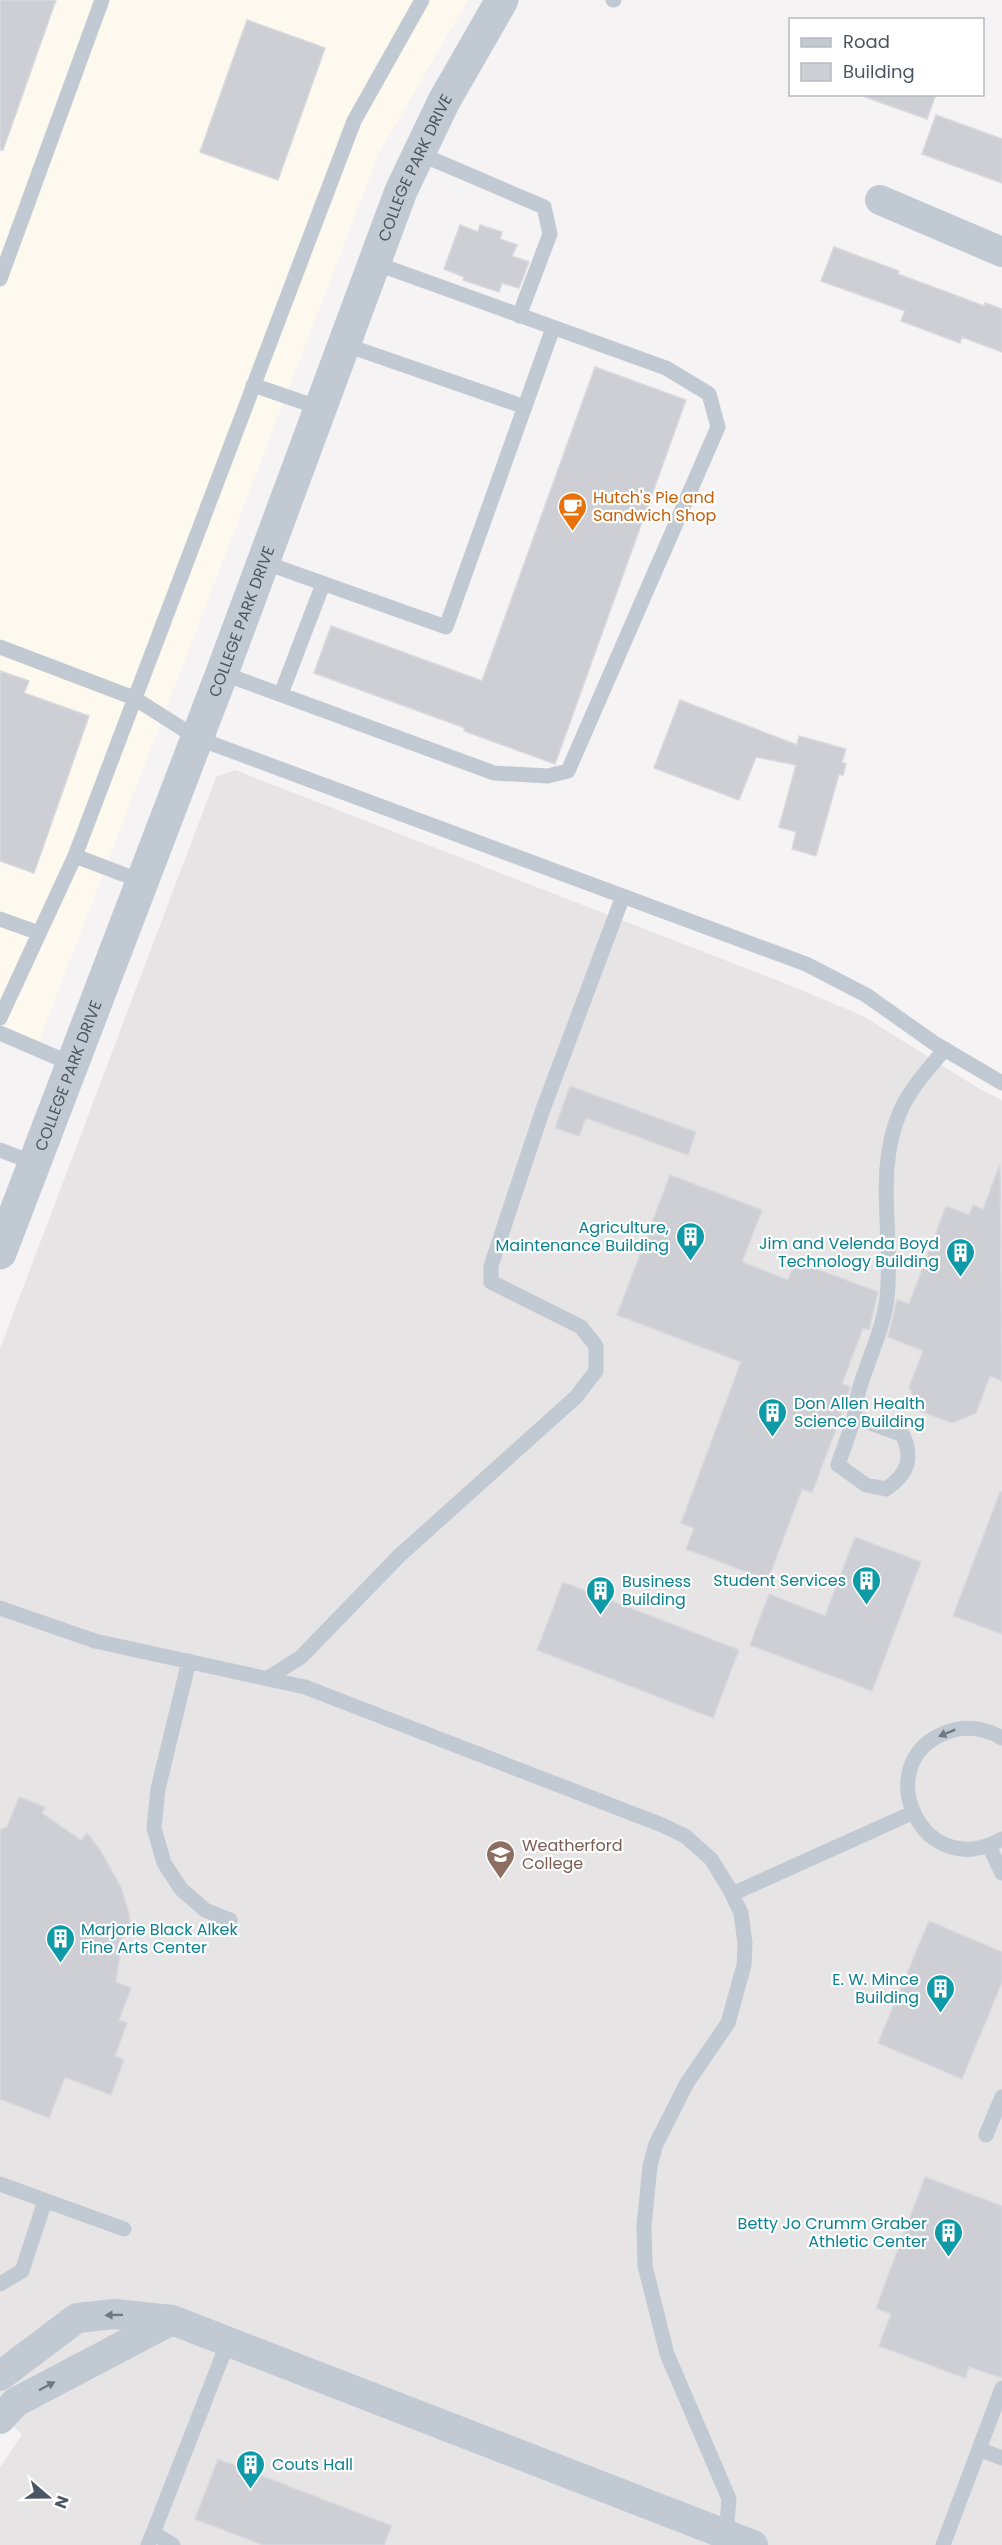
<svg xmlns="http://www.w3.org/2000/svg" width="1002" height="2545" viewBox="0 0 1002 2545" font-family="Poppins,sans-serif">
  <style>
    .commercial { fill: #fdf9ef }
    .education { fill: #e6e4e5 }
    .building { fill: #cdcfd5; stroke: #d7d9de; stroke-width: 1.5 }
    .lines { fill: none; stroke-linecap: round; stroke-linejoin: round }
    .service { stroke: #c1cad2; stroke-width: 15 }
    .minor { stroke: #c1cad2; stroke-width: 30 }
    .tertiary { stroke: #c1cad2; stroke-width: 33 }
    .oneway { fill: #6e7983 }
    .labels { text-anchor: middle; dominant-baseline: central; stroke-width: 4.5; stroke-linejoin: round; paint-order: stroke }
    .street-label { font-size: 16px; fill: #4a5661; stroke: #fff }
    .food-label { font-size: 16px; fill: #c56008; stroke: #fff; text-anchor: start }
    .culture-label { font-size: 16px; fill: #0d838f; stroke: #fff; text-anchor: end }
    .education-label { font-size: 16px; fill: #785e54; stroke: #fff; text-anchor: start }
  </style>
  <rect width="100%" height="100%" fill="#f5f3f3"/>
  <!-- commercial -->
  <path class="commercial" d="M0,0h468l-89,153 -344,899 -35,-12z"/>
  <!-- education -->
  <path class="education" d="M235,770l559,217 69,29 115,72 24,12v1445h-1002v-78l22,-32 -22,-24v-1062l216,-572z"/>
  <!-- building -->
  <path class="building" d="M0,0h56l-53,150h-3z
    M247,20l78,28 -47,132 -78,-28z
    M866,94h70l-9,25 -62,-22z
    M936,115l66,24v44l-80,-29z
    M460,225l18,7 2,-7 22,7 -2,7 17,6 -5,11 17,6 -10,26 -17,-5 -3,9 -36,-12 1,-3 -20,-8z
    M834,247l65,24 -1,3 86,32 1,-3 17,6v43l-40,-15 -2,6 -59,-22 4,-10 -84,-30z
    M595,367l91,33 -131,364 -91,-33 1,-3 -151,-55 17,-47 151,55z
    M0,671l29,10 -5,12 65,23 -55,157 -34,-12z
    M680,700l117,45 2,-9 47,13 -4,13 4,2 -3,11 -4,-1 -23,82 -24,-7 4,-17 -17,-5 17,-62 -40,-8 -17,43 -85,-32z
    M570,1086l126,46 -8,23 -102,-37 -7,18 -24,-8z
    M1000,1164l2,217 -12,-5 -14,37 -24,10 -32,-12 -11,-24 14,-36 -35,-14 9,-38 12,5 37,-98 23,9 4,-10 10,4z
    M670,1175l92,35 -20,52 46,18 7,-19 83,31 -9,38 -6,-2 -21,56 8,3 -4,15 -34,91 -10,-4 -34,91 -82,-31 8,-21 -13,-5 60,-161 -124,-47z
    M1000,1492h2v142l-49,-18z
    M855,1537l66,25 -49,129 -122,-46 19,-51 56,22z
    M563,1582l176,68 -26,68 -176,-68z
    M19,1797l26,10 -3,6 39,27 6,-7 13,17 21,37 8,27 2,19 -8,1 -7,48 15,6 -12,32 8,3 -12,33 9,4 -13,35 -46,-18 -16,41 -49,-19v-269l7,-3z
    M929,1921l73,31v30l-40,97 -84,-36z
    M925,2177l77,29v172l-33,-11 -4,11 -86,-32 12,-32 -15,-6z
    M218,2459l174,67 -8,19h-121l-68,-26z"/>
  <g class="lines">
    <!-- service -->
    <path class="service" d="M613,0h1
      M418,153l126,54 6,27 -31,82
      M0,279l102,-279
      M343,344l182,63
      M253,385l67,23
      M263,562l183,65 107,-299
      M0,647l134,51 63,40 609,226 60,31 68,48 68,40
      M222,673l272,100 54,3 20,-5 150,-344 -9,-33 -43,-26 -294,-106
      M281,694l42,-110
      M141,881l-66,-25 279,-735 68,-121
      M0,919l39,14
      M0,1018l75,-162
      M0,1033l72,31
      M0,1150l34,13
      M854,1417l49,18c10,24 5,39 -17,54l-20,-4 -28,-20c5,-16 12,-32 16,-48 2,-9 2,-18 5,-27 9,-31 24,-60 28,-92 7,-62 -13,-126 13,-186 9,-22 29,-44 45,-63
      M0,1608l95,33 210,46 357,138 23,11 26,23 18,29 12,25 4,30 -1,22 -16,58 -41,60 -31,61 -6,22 -6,60 1,40 22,88 62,145 -3,36
      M189,1661l-31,128 -4,39 10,35 17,26 24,21 25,10
      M268,1678l33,-21 99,-102 176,-158 20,-26v-25l-15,-19 -90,-45v-16l51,-154 81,-216
      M1002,1738c-19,-11 -37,-13 -57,-5 -77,30 -23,152 57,106
      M989,1846l13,27
      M732,1894l180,-81
      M986,2135l16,-38
      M0,2184l124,45
      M0,2284l22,-13 23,-70
      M979,2449l23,9
      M153,2533l75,-191
      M148,2545l5,-12 20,12
      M943,2545l59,-157"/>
    <!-- minor -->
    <path class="minor" d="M880,200l122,52
      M0,2376l77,-58 38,-4 57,6 581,225
      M0,2419l16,-17 156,-82"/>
    <!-- tertiary -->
    <path class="tertiary" id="s1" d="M0,1253l222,-580 179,-482 43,-90 58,-101"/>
  </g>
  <!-- one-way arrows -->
  <defs><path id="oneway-solid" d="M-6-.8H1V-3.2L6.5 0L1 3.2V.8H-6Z" transform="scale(1.5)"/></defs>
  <g class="oneway">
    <use href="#oneway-solid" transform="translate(947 1733) rotate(158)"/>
    <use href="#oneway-solid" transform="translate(114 2315) rotate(179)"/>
    <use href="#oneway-solid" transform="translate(47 2386) rotate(-28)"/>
  </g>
  <!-- icons -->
  <defs>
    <symbol id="cafe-pin" viewBox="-11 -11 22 30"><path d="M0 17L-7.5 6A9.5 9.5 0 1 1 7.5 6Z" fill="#e8710a" stroke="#fff"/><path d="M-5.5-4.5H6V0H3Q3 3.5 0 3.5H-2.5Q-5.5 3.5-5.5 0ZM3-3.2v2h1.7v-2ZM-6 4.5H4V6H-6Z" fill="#fff"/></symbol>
    <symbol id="building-pin" viewBox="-11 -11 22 30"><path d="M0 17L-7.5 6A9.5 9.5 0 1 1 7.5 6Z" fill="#0f9aa8" stroke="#fff"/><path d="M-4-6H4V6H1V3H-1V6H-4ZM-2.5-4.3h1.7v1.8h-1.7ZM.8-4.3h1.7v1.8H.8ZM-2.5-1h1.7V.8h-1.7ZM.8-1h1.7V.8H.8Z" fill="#fff"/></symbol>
    <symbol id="university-pin" viewBox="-11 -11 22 30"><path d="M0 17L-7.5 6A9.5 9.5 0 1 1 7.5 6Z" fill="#8d6e63" stroke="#fff"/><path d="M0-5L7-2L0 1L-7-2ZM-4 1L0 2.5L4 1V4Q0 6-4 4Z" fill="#fff"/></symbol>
  </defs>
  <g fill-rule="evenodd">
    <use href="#cafe-pin" x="556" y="490" width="33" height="45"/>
    <use href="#building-pin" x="674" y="1220" width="33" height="45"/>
    <use href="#building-pin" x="944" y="1236" width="33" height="45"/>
    <use href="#building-pin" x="756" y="1396" width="33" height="45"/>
    <use href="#building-pin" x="850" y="1564" width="33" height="45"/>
    <use href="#building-pin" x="584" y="1574" width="33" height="45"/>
    <use href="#university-pin" x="484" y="1838" width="33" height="45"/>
    <use href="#building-pin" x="44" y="1922" width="33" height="45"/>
    <use href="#building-pin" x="924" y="1972" width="33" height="45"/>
    <use href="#building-pin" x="932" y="2216" width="33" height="45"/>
    <use href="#building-pin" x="234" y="2448" width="33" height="45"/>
  </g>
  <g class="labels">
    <!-- street labels -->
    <g class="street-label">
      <text stroke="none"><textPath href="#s1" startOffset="1162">COLLEGE PARK DRIVE</textPath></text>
      <text stroke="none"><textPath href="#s1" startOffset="676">COLLEGE PARK DRIVE</textPath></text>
      <text stroke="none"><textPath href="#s1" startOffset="190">COLLEGE PARK DRIVE</textPath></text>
    </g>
    <!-- food labels -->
    <g class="food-label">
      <text x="593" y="497">Hutch's Pie and<tspan x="593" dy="18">Sandwich Shop</tspan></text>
    </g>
    <!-- culture labels -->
    <g class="culture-label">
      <text x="669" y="1227">Agriculture,<tspan x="669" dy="18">Maintenance Building</tspan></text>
      <text x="939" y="1243">Jim and Velenda Boyd<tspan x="939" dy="18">Technology Building</tspan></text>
      <text x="794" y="1403" text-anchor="start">Don Allen Health<tspan x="794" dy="18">Science Building</tspan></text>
      <text x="846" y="1580">Student Services</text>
      <text x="622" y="1581" text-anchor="start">Business<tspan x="622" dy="18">Building</tspan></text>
      <text x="81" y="1929" text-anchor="start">Marjorie Black Alkek<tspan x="81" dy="18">Fine Arts Center</tspan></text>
      <text x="919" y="1979">E. W. Mince<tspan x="919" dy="18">Building</tspan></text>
      <text x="927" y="2223">Betty Jo Crumm Graber<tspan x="927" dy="18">Athletic Center</tspan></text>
      <text x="272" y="2464" text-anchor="start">Couts Hall</text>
    </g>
    <!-- education labels -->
    <g class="education-label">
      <text x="522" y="1845">Weatherford<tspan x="522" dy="18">College</tspan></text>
    </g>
  </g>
  <!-- legend -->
  <rect x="789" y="18" width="195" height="78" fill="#ffffff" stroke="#b7bbc0" stroke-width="1.5"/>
  <rect x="801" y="38" width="30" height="9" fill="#c1cad2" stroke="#b7bbc0" stroke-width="1.5"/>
  <text x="843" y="48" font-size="18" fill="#4a5661">Road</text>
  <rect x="801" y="63" width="30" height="18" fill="#cdcfd5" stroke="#b7bbc0" stroke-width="1.5"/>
  <text x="843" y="78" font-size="18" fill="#4a5661">Building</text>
  <!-- north arrow -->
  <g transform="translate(48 2497) rotate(110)" stroke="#ffffff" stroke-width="4.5" paint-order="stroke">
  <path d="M0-4.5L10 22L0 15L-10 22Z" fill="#4a5661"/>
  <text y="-9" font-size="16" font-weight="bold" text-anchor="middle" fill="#4a5661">N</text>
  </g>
</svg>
